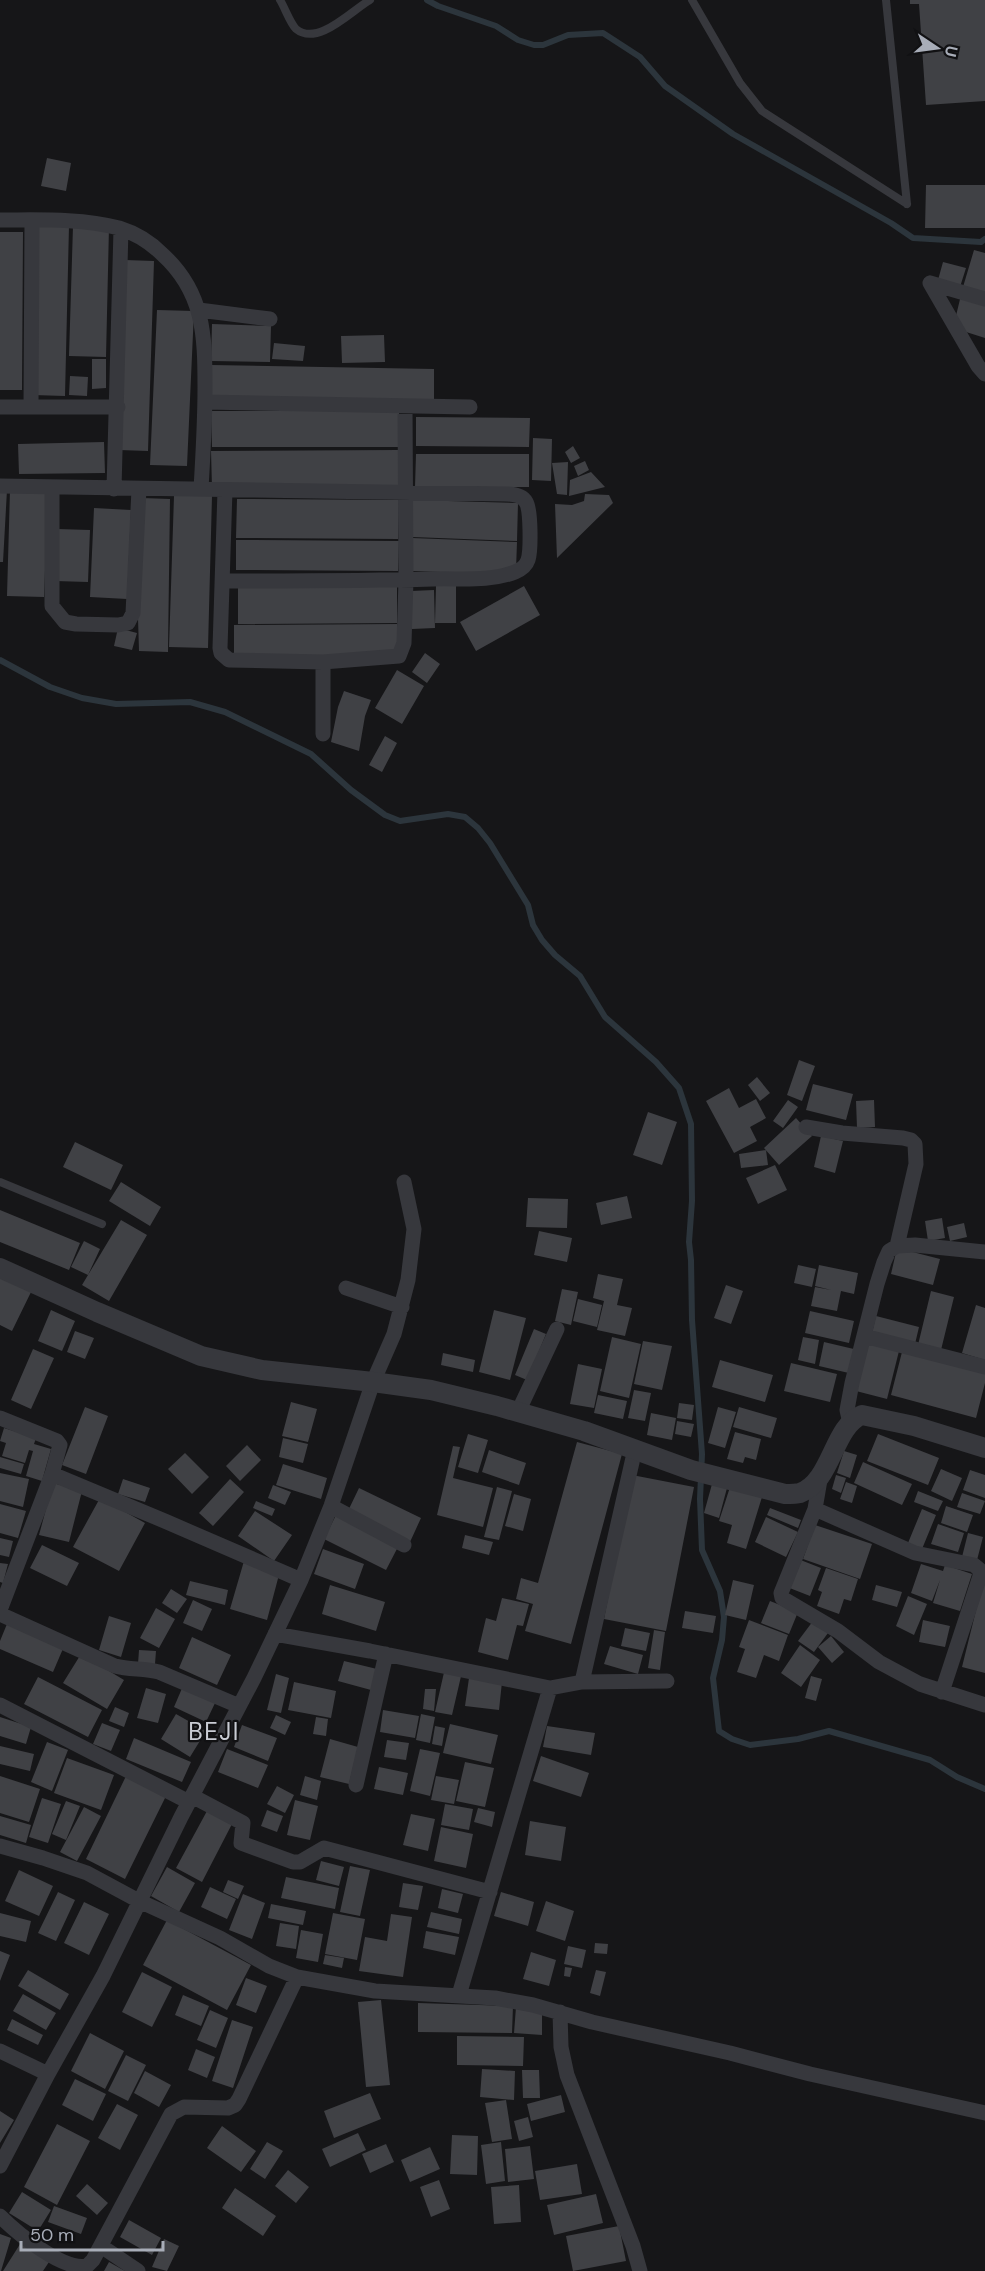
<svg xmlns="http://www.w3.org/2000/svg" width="985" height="2271" viewBox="0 0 985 2271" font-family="'DM Sans',sans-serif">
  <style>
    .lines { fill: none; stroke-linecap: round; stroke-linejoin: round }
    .stream { stroke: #2c353c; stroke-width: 6 }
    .building { fill: #404145 }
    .service { stroke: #37383d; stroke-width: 8 }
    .minor { stroke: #37383d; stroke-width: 15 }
    .tertiary { stroke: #37383d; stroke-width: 20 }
    .labels { text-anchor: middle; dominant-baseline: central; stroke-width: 4.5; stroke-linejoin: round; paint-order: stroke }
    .quarter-label { font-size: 24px; letter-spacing: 1.5px; fill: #c9ccd4; stroke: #111113 }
  </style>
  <rect width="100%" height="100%" fill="#161618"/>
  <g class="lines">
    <!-- stream -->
    <path class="stream" d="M427,0l11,6 58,20 22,14 16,5h9l25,-10 35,-2 37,24 25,29 68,48 158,89 22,15 68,4 4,-3
      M0,660l50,27 32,11 34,6 74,-2 35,10 86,42 40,36 34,25 15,6 48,-7 17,3 13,11 12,15 38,62 5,20 9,15 13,15 25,21 25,41 51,45 23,26 12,36 1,77 -3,41 2,18 1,60 10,134 -2,45 2,51 18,41 4,26 -2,23 -9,38 6,53 13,8 18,6 48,-6 31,-8 101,29 27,17 28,12"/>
  </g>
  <!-- building -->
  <path class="building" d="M910,0h75v101l-59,4 -7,-101h-9z
    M47,158l24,5 -5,28 -25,-5z
    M926,185h59v43h-60z
    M37,225l32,1 -4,170 -32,-1z
    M73,226l36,1 -3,130 -37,-1z
    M0,232h23l-1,158h-22z
    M974,250l11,3v41l-22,-7z
    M125,260l29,1 -6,190 -29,-1z
    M943,262l23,6 -6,19 -22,-7z
    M961,295l24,7v36l-22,-7 -8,-11z
    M157,310l37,1 -7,155 -37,-1z
    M212,324l59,2 -1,36 -59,-1z
    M384,335l1,27 -43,1 -1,-27z
    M274,343l31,3 -2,15 -31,-2z
    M92,359h14v29l-14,1z
    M211,365l223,4v31l-223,-4z
    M70,376l18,1 -1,19 -18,-1z
    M211,411h188v36h-187z
    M416,417l114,1 -1,29 -113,-1z
    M533,438l19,1 -1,42 -19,-1z
    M104,442l1,31 -86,1 -1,-30z
    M573,446l7,12 -9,5 -6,-11z
    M399,450v37l-187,1 -1,-37z
    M416,454h113v33h-114z
    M585,461l4,9 -11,6 -4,-10z
    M568,462l-1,33 -10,-1 -5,-31z
    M591,472l14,15 -36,9 1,-16z
    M0,490h7l-4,72h-3z
    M10,490l38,1 -4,106 -37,-1z
    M585,494l24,1 4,8 -56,55 -2,-54 17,1 12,-4z
    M174,496h38l-4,152 -39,-1z
    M142,498l28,1 -2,153 -29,-1 -1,-33z
    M237,499l162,1 -1,39 -162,-1z
    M413,500l105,3 -1,38 -105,-4z
    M94,508l37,2 -4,89 -37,-2z
    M57,529l33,1 -2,52 -33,-1z
    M412,538l105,4 -1,28 -15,4 -90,-3z
    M236,540l163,1 -1,30 -162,-1z
    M436,586h20v37h-21z
    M524,586l16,29 -64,36 -16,-29z
    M238,587h159v36l-159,1z
    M434,590l1,38 -23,1 -1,-38z
    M397,624v31l-163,1v-31z
    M118,628l19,5 -5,17 -18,-4z
    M425,653l15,11 -13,19 -15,-11z
    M397,670l27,16 -22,38 -27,-16z
    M344,691l27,9 -6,16 -6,35 -28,-9 7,-35z
    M385,736l12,7 -15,29 -13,-7z
    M799,1060l16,6 -13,35 -15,-6z
    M757,1077l13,16 -10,8 -12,-16z
    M813,1084l40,10 -7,26 -40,-10z
    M729,1088l10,20 17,-9 10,19 -16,9 7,14 -23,12 -28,-52z
    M788,1100l10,7 -15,21 -10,-7z
    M874,1100l1,27 -18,1 -1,-27z
    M648,1112l29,10 -15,43 -29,-10z
    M796,1118l16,18 -33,29 -15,-17z
    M821,1136l22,5 -8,32 -21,-6z
    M75,1142l48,23 -12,25 -48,-23z
    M766,1150l2,15 -27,3 -2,-14z
    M775,1165l12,25 -29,14 -12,-26z
    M121,1182l40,25 -11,19 -41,-25z
    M627,1196l5,22 -31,7 -5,-22z
    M528,1198l40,1 -1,29 -41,-1z
    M0,1210l80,33 -11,27 -69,-28z
    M942,1218l3,20 -17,3 -3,-20z
    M121,1220l26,15 -38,66 -27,-16z
    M964,1223l3,14 -17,4 -3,-14z
    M539,1231l33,7 -5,24 -33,-7z
    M84,1241l16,8 -12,26 -17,-8z
    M897,1248l43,11 -7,26 -42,-11z
    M798,1265l18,4 -4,18 -18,-4z
    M819,1265l39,8 -4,21 -13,-3 -4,20 -26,-5 4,-19 16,3 -16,-4z
    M598,1274l25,5 -6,26 15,3 -7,28 -28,-6 7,-29 -11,-3z
    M0,1275l32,15 -20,41 -12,-6z
    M726,1285l17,6 -12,33 -17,-6z
    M562,1289l16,3 -7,33 -16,-4z
    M931,1291l23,6 -13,53 -23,-5z
    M578,1299l24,6 -5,22 -24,-6z
    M976,1305l9,3v52l-23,-7z
    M51,1310l24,11 -13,30 -24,-10z
    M494,1310l32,8 -16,62 -31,-8z
    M810,1311l44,10 -5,22 -44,-10z
    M876,1316l43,11 -4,17 -43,-11z
    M534,1329l12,5 -19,46 -12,-5z
    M75,1331l19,7 -9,21 -18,-7z
    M612,1337l29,7 -12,54 -29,-7z
    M803,1337l16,3 -4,24 -17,-4z
    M643,1341l29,5 -10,44 -28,-6z
    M824,1342l34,8 -5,24 -34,-8z
    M868,1343l31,8 -12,48 -31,-8z
    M33,1349l21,9 -23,51 -20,-9z
    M902,1352l83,22v9l-9,35 -85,-23z
    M443,1353l32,7 -2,12 -32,-7z
    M720,1360l53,15 -8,27 -53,-15z
    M791,1363l46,11 -7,28 -46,-11z
    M578,1364l24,5 -8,39 -24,-4z
    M634,1390l17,3 -6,28 -17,-3z
    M598,1395l29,6 -4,18 -29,-6z
    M291,1402l26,7 -9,33 -26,-6z
    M679,1403l15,2 -2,15 -15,-2z
    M85,1407l23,9 -22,58 -24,-9z
    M718,1407l18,5 -11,36 -17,-5z
    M739,1407l38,11 -6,20 -38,-11z
    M651,1413l25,5 -4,22 -25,-5z
    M677,1421l17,3 -3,13 -16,-3z
    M4,1428l32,10 -2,6 17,5 -9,32 -16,-5 7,-25 -4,-1 -4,13 -23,-7 4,-13 -6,-2z
    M735,1432l26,7 -5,21 -11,-3 -2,6 -16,-4z
    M468,1434l20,6 -10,33 -20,-6z
    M878,1434l61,24 -11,27 -61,-24z
    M283,1438l25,6 -5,19 -24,-6z
    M577,1442l45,12 -51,190 -46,-13 8,-27 -17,-5 5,-21 17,5z
    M247,1445l14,15 -21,21 -14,-15z
    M453,1446l7,1 -7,31 40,10 -10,39 -46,-12z
    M489,1450l37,13 -7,22 -37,-13z
    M844,1451l13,4 -7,23 -13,-5z
    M185,1453l24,24 -17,17 -24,-25z
    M0,1457l24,7 -3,10 -21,-6z
    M863,1462l49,22 -10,21 -48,-22z
    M283,1464l44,14 -6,21 -45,-14z
    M941,1469l21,9 -10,23 -21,-10z
    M970,1470l15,5v23l-22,-8z
    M0,1473l29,6 -6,28 -23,-6z
    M632,1475l62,12 -28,144 -62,-12z
    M836,1475l10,3 -5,15 -9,-4z
    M123,1479l27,9 -5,14 -27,-8z
    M230,1479l14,13 -31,34 -14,-13z
    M846,1482l11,4 -5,17 -12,-4z
    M53,1483l29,8 -13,51 -30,-7z
    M712,1484l15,4 -8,30 -15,-5z
    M731,1484l31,13 -16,52 -19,-6 5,-18 -13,-4z
    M273,1485l18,7 -6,13 -17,-7z
    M497,1487l15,4 -13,49 -15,-3z
    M359,1488l62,30 -11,24 -63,-29z
    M918,1491l25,10 -5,10 -24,-9z
    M962,1493l23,8 -5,13 -23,-7z
    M514,1494l17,5 -8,32 -18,-5z
    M100,1498l45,25 -26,48 -46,-24z
    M256,1501l19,8 -3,7 -19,-8z
    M0,1504l26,7 -8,27 -18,-5z
    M946,1506l27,9 -6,17 -26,-9z
    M770,1508l31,12 -3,8 -31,-13z
    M922,1509l14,6 -14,34 -14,-6z
    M255,1511l37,24 -18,26 -36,-25z
    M337,1513l62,32 -13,25 -62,-31z
    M766,1517l32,15 -12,25 -31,-15z
    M938,1524l26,9 -6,19 -27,-8z
    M815,1525l57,19 -12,35 -57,-20z
    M968,1533l15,4 -6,23 -15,-3z
    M465,1535l28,7 -4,13 -27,-7z
    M0,1538l13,3 -4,16 -9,-2z
    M42,1545l37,18 -12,23 -37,-18z
    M323,1549l41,15 -9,25 -41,-15z
    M798,1559l23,9 -11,28 -23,-9z
    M244,1561l36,10 -13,49 -37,-11z
    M0,1563l8,1 -5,19 -3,-1z
    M921,1564l22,7 2,-6 27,9 -12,37 -27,-8 7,-23 -8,21 -21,-8z
    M826,1568l32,11 -7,22 -7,-2 -5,15 -22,-8 5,-14 -4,-2z
    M984,1578h1v95l-23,-6z
    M733,1580l21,5 -8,35 -21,-5z
    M190,1581l38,9 -3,15 -39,-10z
    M330,1585l55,17 -9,29 -54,-17z
    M876,1585l26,7 -5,15 -25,-7z
    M171,1589l16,10 -10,14 -15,-10z
    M908,1596l19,8 -13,31 -18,-9z
    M502,1598l27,6 -6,22 -6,-1 -9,35 -30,-8 8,-34 10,3z
    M193,1600l19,9 -10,22 -19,-8z
    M770,1601l28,11 -9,22 -28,-11z
    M156,1608l19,11 -16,29 -19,-10z
    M685,1611l31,5 -3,17 -31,-5z
    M109,1616l22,7 -10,34 -22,-7z
    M9,1619l56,25 -12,28 -53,-23v-8z
    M749,1620l39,15 -9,26 -15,-6 -8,23 -19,-6 8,-23 -6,-2z
    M923,1620l27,6 -5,21 -26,-5z
    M813,1621l15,12 -14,19 -16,-11z
    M625,1628l25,5 -4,18 -25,-5z
    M654,1630l11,2 -5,38 -12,-2z
    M831,1636l13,16 -12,11 -14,-16z
    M192,1637l39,18 -14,30 -38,-17z
    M800,1645l20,15 -19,27 -20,-14z
    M610,1646l33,9 -5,19 -34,-10z
    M139,1650l17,1 -1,13h-17z
    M81,1654l43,26 -17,29 -44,-26z
    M344,1661l33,8 -6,21 -33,-9z
    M445,1668l17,4 -10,43 -17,-3z
    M276,1674l13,4 -8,35 -14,-3z
    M811,1676l11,3 -6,22 -11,-3z
    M38,1677l64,33 -14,27 -64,-33z
    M469,1678l33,4 -3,28 -34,-4z
    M294,1682l42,9 -5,27 -43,-8z
    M183,1686l33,15 -10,21 -32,-15z
    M146,1688l20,6 -8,29 -21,-5z
    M425,1689h11l-2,22 -11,-2z
    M115,1707l14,6 -5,14 -15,-6z
    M383,1710l36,6 -4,22 -35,-6z
    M176,1714l30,17 -16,26 -29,-18z
    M421,1714l14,3 -5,26 -14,-3z
    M276,1715l15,7 -6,13 -15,-7z
    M0,1717l31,10 -5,17 -26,-8z
    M316,1717l12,2 -2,17 -13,-2z
    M102,1723l18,7 -9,21 -18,-7z
    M450,1724l48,11 -7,29 -48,-11z
    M242,1725l35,13 -9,23 -34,-14z
    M435,1726l10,2 -3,18 -10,-2z
    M547,1726l48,7 -4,22 -48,-8z
    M134,1738l57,24 -9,20 -56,-23z
    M330,1739l28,8 -9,37 -29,-7z
    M387,1740l22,3 -3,17 -22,-3z
    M47,1742l21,8 -16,41 -21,-9z
    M0,1746l34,8 -4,17 -30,-7z
    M227,1749l41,16 -10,23 -40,-16z
    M420,1749l20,4 -10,43 -20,-5z
    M541,1756l48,17 -8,24 -48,-16z
    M67,1758l47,17 -13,35 -47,-17z
    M465,1762l29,6 -9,39 -29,-6z
    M379,1767l29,6 -5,22 -29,-6z
    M127,1774l40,20 -42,85 -39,-20z
    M0,1776l40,13 -11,33 -29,-9z
    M305,1776l16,5 -4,19 -17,-5z
    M436,1776l23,4 -5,24 -23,-4z
    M277,1786l17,9 -9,18 -18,-9z
    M42,1798l19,6 -13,39 -19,-6z
    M295,1800l23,6 -8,34 -23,-5z
    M66,1801l14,5 -14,34 -14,-6z
    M445,1804l28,5 -4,21 -28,-5z
    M84,1807l17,9 -24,45 -17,-9z
    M478,1808l17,4 -3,15 -18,-5z
    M267,1810l16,6 -6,16 -16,-6z
    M207,1811l25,13 -30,58 -26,-14z
    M411,1814l24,5 -7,32 -25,-6z
    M0,1816l31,9 -5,18 -26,-8z
    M530,1821l36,6 -5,34 -36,-6z
    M441,1827l32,7 -7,34 -32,-7z
    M321,1861l23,6 -5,19 -23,-6z
    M350,1866l20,4 -10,46 -20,-4z
    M167,1867l28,16 -16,29 -28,-16z
    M19,1870l34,16 -14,30 -34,-15z
    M286,1877l53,11 -4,21 -54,-11z
    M228,1880l16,6 -6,13 -15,-7z
    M403,1883l20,3 -5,24 -19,-3z
    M210,1887l26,12 -9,20 -26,-12z
    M442,1889l21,5 -5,19 -20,-5z
    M58,1892l17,8 -19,41 -18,-8z
    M501,1892l33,10 -6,24 -34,-10z
    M243,1894l22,9 -13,36 -23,-9z
    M546,1901l28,10 -9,30 -29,-10z
    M84,1902l25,12 -20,41 -25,-12z
    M271,1904l35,7 -3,14 -35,-7z
    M431,1912l31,7 -3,15 -32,-7z
    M0,1913l31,8 -5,21 -26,-6z
    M333,1913l32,6 -8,41 -32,-6z
    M391,1914l21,3 -9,60 -44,-6 6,-34 22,4z
    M167,1920l84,45 -24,45 -84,-45z
    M280,1923l19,3 -3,23 -20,-3z
    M301,1930l22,4 -5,28 -22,-4z
    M426,1931l33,6 -4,18 -32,-7z
    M595,1943l13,1 -1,10 -13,-1z
    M568,1946l18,4 -4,18 -18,-4z
    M0,1951l10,4 -10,26z
    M531,1952l25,8 -7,26 -26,-7z
    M325,1955l19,3 -2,10 -19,-4z
    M565,1967l7,1 -2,9 -6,-1z
    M28,1970l41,24 -9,16 -42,-24z
    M596,1970l10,2 -6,24 -10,-3z
    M142,1972l30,15 -20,40 -30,-15z
    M246,1978l21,8 -11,27 -20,-8z
    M23,1994l33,19 -10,17 -33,-19z
    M183,1995l26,11 -8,20 -26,-11z
    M381,2000l9,85 -24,2 -8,-85z
    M418,2003l95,3 -1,27 -94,-1z
    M516,2007l26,5v23l-28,-2z
    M210,2010l18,8 -12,30 -19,-8z
    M12,2019l31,16 -5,10 -31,-15z
    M232,2020l21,7 -20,61 -21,-7z
    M90,2033l34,18 -19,38 -34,-18z
    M457,2036l67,1 -1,29 -66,-1z
    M196,2049l19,8 -8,21 -19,-8z
    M126,2055l20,10 -18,36 -20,-10z
    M482,2069l33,2 -1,29 -34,-3z
    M522,2070h17l1,28h-17z
    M145,2071l26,14 -12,22 -25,-14z
    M75,2079l31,15 -13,27 -31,-16z
    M370,2093l11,26 -47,19 -10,-27z
    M561,2095l4,17 -34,9 -4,-17z
    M506,2100l6,39 -20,3 -7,-39z
    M117,2104l21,11 -18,35 -22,-12z
    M0,2111l14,9 -14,23z
    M528,2117l5,20 -14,4 -5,-20z
    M57,2124l33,17 -33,64 -33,-18z
    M222,2126l34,25 -15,21 -34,-24z
    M358,2133l8,17 -36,17 -8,-18z
    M452,2135l26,1 -1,39 -27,-1z
    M267,2142l16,9 -18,28 -15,-10z
    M501,2142l4,39 -19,3 -5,-39z
    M386,2144l8,18 -24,11 -8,-19z
    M530,2146l4,33 -26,3 -3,-33z
    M430,2147l10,22 -30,13 -9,-22z
    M577,2164l5,30 -42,6 -5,-29z
    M288,2170l21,17 -13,16 -21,-17z
    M439,2180l11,29 -19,8 -11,-30z
    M87,2184l21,19 -11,12 -21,-19z
    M519,2185l2,37 -27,2 -3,-37z
    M235,2188l41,28 -13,20 -41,-28z
    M22,2192l29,18 -13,21 -29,-18z
    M596,2194l7,29 -49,12 -7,-30z
    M54,2206l33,12 -6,16 -33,-12z
    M129,2220l32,18 -9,17 -32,-18z
    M619,2226l7,35 -53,10 -7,-35z
    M0,2234l11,4 -10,33h-1z
    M164,2239l15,7 -12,25 -15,-4z
    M22,2241l29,18 -8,12h-40z
    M109,2262l16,9h-21z"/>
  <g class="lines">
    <!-- service -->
    <path class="service" d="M280,0c5,8 10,23 16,29 22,18 56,-19 74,-29
      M692,0l48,83 22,28 145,93
      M886,0l21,204
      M0,1182l102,42"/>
    <!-- minor -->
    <path class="minor" d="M0,220c39,0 81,-2 119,8 16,5 31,14 43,26 42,38 43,81 43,134 0,34 -2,67 -4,101
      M930,283l48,83 7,8
      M930,283l55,16
      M199,310l71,9
      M205,402l265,5
      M0,407h118
      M31,407l1,-187
      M0,486l506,8c7,0 16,1 20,8 5,8 5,49 2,58 -2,6 -8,10 -13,12 -25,10 -56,6 -82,7 -69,2 -139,2 -209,2
      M52,487v119l13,16 11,2 42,1 10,-2 5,-10 6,-124
      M114,489l7,-260
      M225,490l-5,158 1,5 8,7 94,2 76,-6 5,-13 2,-63 -1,-174
      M323,734v-72
      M806,1127l36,6 61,5 8,2 4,4 1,20 -19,82
      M346,1288l56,19
      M864,1336l121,31
      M518,1412l39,-83
      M0,1418l57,23 3,4 -8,29 -52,136
      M850,1423l-3,-13 5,-27 25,-99 7,-22 5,-11 8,-5 18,-1 70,7
      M52,1474l115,48 134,58
      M821,1474l-6,35 -34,84 1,5 56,33 41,31 41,22 65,21
      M331,1506l73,39
      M815,1509l100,44 59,12 6,5v6l-38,116
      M0,1614l115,52c15,4 29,2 44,6l80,34
      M275,1634l95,17 180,37 32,-6 53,-233
      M582,1682l85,-1
      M0,1705l189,97
      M356,1785l30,-131
      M192,1796l51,27 -2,20 52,19h7l24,-14 166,44
      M0,1846l43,12 44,15 52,28 81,37 49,28 28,11 78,14 120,7 38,7 59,17 138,31 80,21 175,39
      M459,1995l91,-307
      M560,2012l1,35 6,28 66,171 7,25
      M0,2051l48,23 55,-98 78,-159 73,-139 47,-98 30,-74 42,-124 21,-48 14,-54 6,-51 -10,-47
      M0,2166l48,-92
      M0,2216c17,17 63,55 87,50l6,-6 78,-146 13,-7 44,1 7,-3 4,-6 58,-122
      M101,2246l37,25"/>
    <!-- tertiary -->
    <path class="tertiary" d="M0,1268l97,44 104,44 61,14 111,12 58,8 66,16 87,25 107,39 94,24c5,0 11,0 15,-1 32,-11 33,-67 62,-78l52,11 71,22"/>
  </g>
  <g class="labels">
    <!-- quarter labels -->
    <g class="quarter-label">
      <text x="214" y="1731">BEJI</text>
    </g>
  </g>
  <!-- north arrow -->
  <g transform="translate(937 48) rotate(103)" stroke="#111113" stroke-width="4.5" paint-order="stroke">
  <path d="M0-4.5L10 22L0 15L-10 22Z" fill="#a8adb8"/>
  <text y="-9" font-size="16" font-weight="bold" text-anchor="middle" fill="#a8adb8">U</text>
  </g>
  <!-- scale -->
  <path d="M21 2241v9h142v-9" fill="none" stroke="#a8adb8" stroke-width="3"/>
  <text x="30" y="2241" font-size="18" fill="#a8adb8" stroke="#111113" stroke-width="4.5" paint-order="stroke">50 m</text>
</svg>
